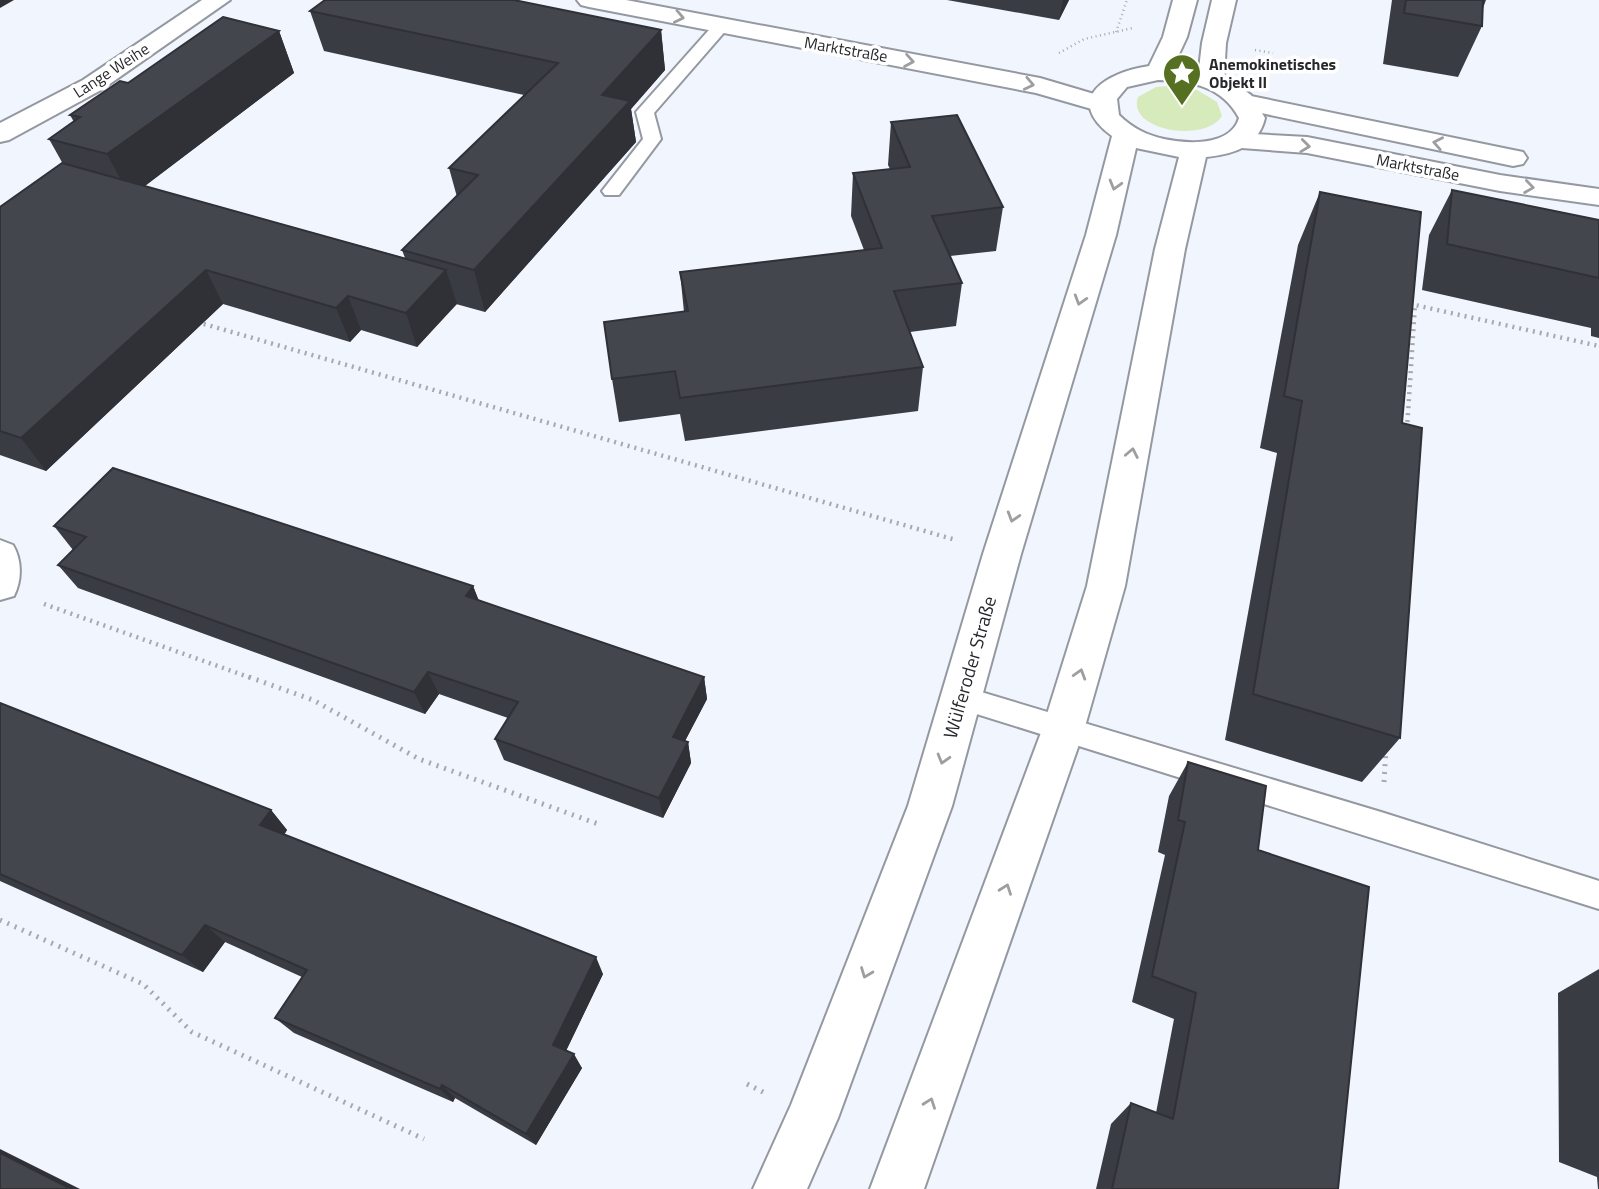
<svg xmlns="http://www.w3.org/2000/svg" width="1599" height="1189" viewBox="0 0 1599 1189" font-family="'Titillium Web',sans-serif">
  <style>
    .green { fill: #d7eabb }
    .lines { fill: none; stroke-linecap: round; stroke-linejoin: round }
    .service-casing { stroke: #9498a0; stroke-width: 4 }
    .minor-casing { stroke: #9498a0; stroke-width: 4 }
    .tertiary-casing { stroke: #9498a0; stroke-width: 4 }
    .path-far2 { stroke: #a6a9b0; stroke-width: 2.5; stroke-dasharray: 1 3.5; stroke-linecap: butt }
    .path-far1 { stroke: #a6a9b0; stroke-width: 4.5; stroke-dasharray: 2 5; stroke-linecap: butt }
    .path { stroke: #a6a9b0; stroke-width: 5; stroke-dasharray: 2 6; stroke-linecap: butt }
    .service { fill: #fff; fill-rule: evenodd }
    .minor { fill: #fff; fill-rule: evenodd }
    .tertiary { fill: #fff; fill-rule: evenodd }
    .wall { fill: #3a3c43 }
    .shaded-wall { fill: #303137 }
    .building { fill: #44464e; stroke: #303137; stroke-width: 2 }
    .oneway { stroke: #9e9ea0 }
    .labels { text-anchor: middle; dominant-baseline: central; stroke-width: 7; stroke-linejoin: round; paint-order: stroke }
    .far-street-label { font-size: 16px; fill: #27282c; stroke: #fff }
    .far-poi-label { font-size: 16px; font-weight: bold; fill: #27282c; stroke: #fff; text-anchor: start }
    .street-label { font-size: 19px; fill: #27282c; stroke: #fff }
  </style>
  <rect width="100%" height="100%" fill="#f1f5fe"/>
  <!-- green -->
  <path class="green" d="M1169,86l28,4 20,12 5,14c-18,28 -96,14 -84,-19l18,-10z"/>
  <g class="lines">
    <defs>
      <path id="service" d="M722,20l6,2 2,3 -2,3 -74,85 7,26 -42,56h-14l-3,-4 41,-52 -7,-27 80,-90z
        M961,686l420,126 215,68 3,1v28l-648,-203 -4,-8 4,-8z"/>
      <path id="minor" d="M202,0h28l-129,90 -92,50 -9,2v-19l83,-43z
        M577,0h49l414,78 71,21 4,5 -4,5 -9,3 -66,-19 -447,-86 -8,-2z
        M1246,95l267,55 10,2 4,6 -4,6 -10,2 -276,-58 -4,-5 4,-5z
        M1237,133l70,4 193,38 99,14v16l-99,-14 -193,-38 -79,-6 -4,-6 4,-6z
        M0,540l13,5c9,15 9,35 1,51l-14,4z"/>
      <path id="tertiary" d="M1173,0h24l-10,37 -13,28 25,4 3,-26 10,-43h24l-10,43 -2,33 27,19 14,23c-7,29 -31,36 -59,39l-21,92 -60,337 -41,144 -160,459h-54l172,-459 45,-144 68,-337 24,-92 -43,-9 -20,87 -95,319 -69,252 -114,312 -31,71h-54l38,-84 117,-299 75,-252 103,-319 26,-99c-51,-38 -4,-64 37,-70l14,-29zM1158,80c34,1 64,6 81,38 -10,34 -73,26 -98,13 -8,-4 -16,-10 -22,-16l-2,-16 10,-12z"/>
    </defs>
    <!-- service casing -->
    <use href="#service" class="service-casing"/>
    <!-- minor casing -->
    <use href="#minor" class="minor-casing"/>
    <!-- tertiary casing -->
    <use href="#tertiary" class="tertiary-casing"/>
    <!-- path-far2 -->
    <path class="path-far2" d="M1116,32l11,-32
      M1255,50l18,3
      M1059,53l25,-14 49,-11"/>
    <!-- path-far1 -->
    <path class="path-far1" d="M197,322l759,218
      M1407,429l8,-124 184,41
      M44,604l210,75"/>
    <!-- path -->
    <path class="path" d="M249,677l64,23 106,59 179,65
      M1384,782l2,-33
      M0,920l143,64 49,48 232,107
      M747,1084l18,9"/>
    <!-- service -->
    <use href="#service" class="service"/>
    <!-- minor -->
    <use href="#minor" class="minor"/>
    <!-- tertiary -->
    <use href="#tertiary" class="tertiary"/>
  </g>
  <!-- wall -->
  <path class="wall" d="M947,0h122l-10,20z
    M1392,0h94l-3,8 -1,18 -24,51 -75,-13z
    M310,11l351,19 4,40 -34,39 5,33 -151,170 -29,-8 -39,43 -56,-17 -11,12 -127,-38 -177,167 -46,-16v-248l63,-43 -14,-25 25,-17 -4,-7 58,-32 151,-52 15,42 -149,113 260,72 -3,-8 55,-53 -8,-29 75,-73 -200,-44z
    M891,122l112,85 -7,44 -46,5 12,27 -6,43 -46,6 13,35 -5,44 -233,30 -5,-27 -61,8 -7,-43 72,-67 -4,-40 184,-22 -13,-34 2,-43 37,-4 -2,-4z
    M1452,190l147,30v118l-8,-2v-8l-169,-38 7,-55z
    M1320,192l82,231 -2,315 -38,44 -137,-42 52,-287 -17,-5 38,-203z
    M54,526l419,60 6,15 225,76 3,22 -22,42 3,1 3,21 -28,55 -159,-58 -9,-21 13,-21 -69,-24 -14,20 -347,-126 -20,-23 15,-15z
    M0,703l271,107 16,20 -3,5 319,139 -37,77 16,17 -46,77 -81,-47 -2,4 -159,-69 -19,-15 27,-41 -77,-35 -22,30 -203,-91z
    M1188,762l70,88 80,339h-242l15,-65 20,-21 25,10 18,-94 -42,-17 33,-147 -7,-3 11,-56z
    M1599,969v220h-1l-1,-12 -38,-15 -1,-169z"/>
  <!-- shaded-wall -->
  <path class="shaded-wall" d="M0,0h14l-14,8z
    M1063,0h6l-10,20z
    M661,30l4,40 -34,39 5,33 -151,170 -11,-42 128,-175z
    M279,31l15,42 -164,124 -23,-43z
    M206,270l17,34 -177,167 -25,-33z
    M446,270l11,34 -40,43 -11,-34z
    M348,296l13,34 -11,12 -14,-34z
    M473,586l9,23 -16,-13z
    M428,672l11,22 -14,20 -11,-22z
    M704,677l3,22 -31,59 -3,-21z
    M688,742l3,21 -28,55 -4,-20z
    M271,810l16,20 -10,15 -17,-20z
    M205,925l20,17 -22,30 -21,-17z
    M596,957l7,17 -41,85 -9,-14z
    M574,1054l8,14 -46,77 -10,-11z
    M442,1085l13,13 -2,4 -13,-13z
    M0,1149l80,40h-9l-71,-36z"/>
  <!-- building -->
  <path class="building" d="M325,0h189l147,30 -59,65 28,6 -156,169 -72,-20 76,-75 -29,-7 109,-105 -248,-52z
    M1406,0h77l-1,26 -78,-13z
    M223,17l56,14 -172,123 -58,-15 31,-22 -10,-2 50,-34 8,2z
    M957,115l46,92 -71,9 30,67 -68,8 29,76 -243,31 -5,-27 -63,8 -8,-57 84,-11 -8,-39 202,-24 -29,-75 57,-6 -19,-45z
    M62,163l384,107 -40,43 -58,-17 -12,12 -130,-38 -185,168 -21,-7v-224z
    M1452,190l147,30v58l-152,-34z
    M1320,192l101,20 -19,211 20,5 -22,310 -147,-44 49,-293 -18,-5z
    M113,468l360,118 -7,10 238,81 -31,60 15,5 -29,56 -164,-59 23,-37 -90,-30 -14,20 -356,-127 28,-28 -32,-11z
    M0,703l271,107 -11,15 336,132 -43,88 21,9 -48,80 -84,-49 -2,4 -165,-71 32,-48 -102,-45 -23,30 -182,-81z
    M1188,762l78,24 -8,64 111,37 -31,302h-226l19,-86 42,16 23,-126 -44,-17 33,-154 -7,-2z
    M0,1153l71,36h-71z"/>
  <!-- one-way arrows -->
  <defs><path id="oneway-chevron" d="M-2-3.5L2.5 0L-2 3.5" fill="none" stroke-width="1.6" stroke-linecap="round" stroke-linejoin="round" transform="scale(1.75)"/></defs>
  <g class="oneway">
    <use href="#oneway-chevron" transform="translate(679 17) rotate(12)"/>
    <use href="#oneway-chevron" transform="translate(909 61) rotate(10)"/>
    <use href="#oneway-chevron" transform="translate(1029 84) rotate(12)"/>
    <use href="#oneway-chevron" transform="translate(1438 143) rotate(-169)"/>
    <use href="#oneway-chevron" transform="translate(1305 146) rotate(7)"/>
    <use href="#oneway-chevron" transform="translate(1115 185) rotate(106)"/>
    <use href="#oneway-chevron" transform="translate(1529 187) rotate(8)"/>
    <use href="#oneway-chevron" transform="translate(1080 300) rotate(107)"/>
    <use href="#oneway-chevron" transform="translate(1132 453) rotate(-79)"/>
    <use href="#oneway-chevron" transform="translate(1013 517) rotate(107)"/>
    <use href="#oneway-chevron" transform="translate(1080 674) rotate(-73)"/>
    <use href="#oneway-chevron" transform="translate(943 759) rotate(106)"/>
    <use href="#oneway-chevron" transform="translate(1006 889) rotate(-70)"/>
    <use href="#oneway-chevron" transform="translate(866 973) rotate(111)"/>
    <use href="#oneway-chevron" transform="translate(930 1103) rotate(-70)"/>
  </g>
  <!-- icons -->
  <defs>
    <symbol id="sight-pin" viewBox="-11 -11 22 30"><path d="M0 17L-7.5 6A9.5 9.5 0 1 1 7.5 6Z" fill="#567022" stroke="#fff"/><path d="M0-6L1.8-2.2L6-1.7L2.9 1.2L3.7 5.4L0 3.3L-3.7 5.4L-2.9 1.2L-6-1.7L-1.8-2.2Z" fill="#fff"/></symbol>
  </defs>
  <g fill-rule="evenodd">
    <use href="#sight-pin" x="1160" y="51" width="44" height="60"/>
  </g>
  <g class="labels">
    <!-- far-street labels -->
    <g class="far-street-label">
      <text transform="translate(846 49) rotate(10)">Marktstraße</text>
      <text transform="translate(111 70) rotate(-33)">Lange Weihe</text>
      <text transform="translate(1418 167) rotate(11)">Marktstraße</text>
    </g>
    <!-- far-poi labels -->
    <g class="far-poi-label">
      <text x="1209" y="64">Anemokinetisches<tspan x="1209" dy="18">Objekt II</tspan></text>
    </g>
    <!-- street labels -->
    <g class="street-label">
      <text transform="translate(969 667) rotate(-74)">Wülferoder Straße</text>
    </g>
  </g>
</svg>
